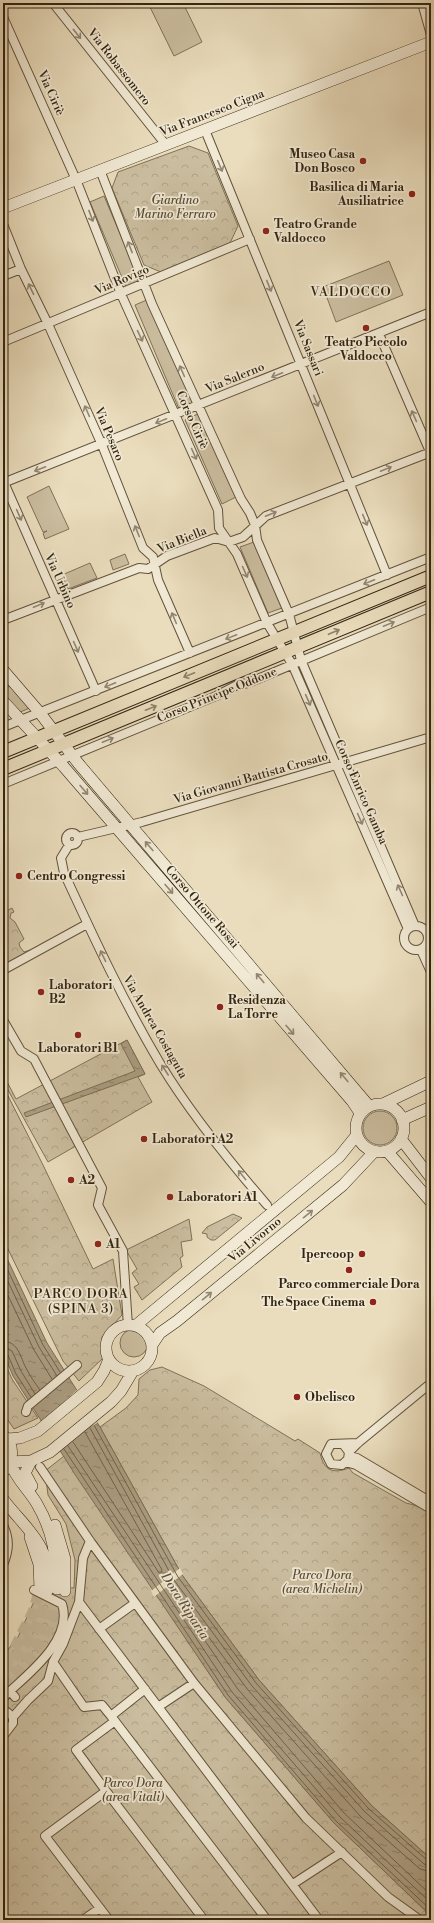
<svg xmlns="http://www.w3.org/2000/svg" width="434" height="1923" viewBox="0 0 434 1923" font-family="'Libre Bodoni',serif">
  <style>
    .grass { fill: #cbbea0; stroke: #7f7258 }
    .forest { fill: url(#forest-crowns); stroke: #7f7258 }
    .water { fill: url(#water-ripples); stroke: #7c6e55 }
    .pier { fill: #eaddbd }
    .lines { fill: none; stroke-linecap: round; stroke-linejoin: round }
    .shore { stroke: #70624a; stroke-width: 1 }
    .secondary-tunnel { stroke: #c5b89b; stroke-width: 11; stroke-dasharray: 11 5.5; stroke-linecap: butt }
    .street-casing { stroke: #61533c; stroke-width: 10 }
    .secondary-casing { stroke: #332511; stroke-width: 12 }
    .primary-casing { stroke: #332511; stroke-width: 14 }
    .street { stroke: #f1e9d4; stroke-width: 8 }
    .secondary { stroke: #f1e9d4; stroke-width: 11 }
    .primary { stroke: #eaddbd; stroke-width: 12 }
    .oneway { stroke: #928772 }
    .oneway2 { stroke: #8e8167 }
    .poi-dot { fill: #8f2418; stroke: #f1e9d4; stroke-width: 1.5 }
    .labels { text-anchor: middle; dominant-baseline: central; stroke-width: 3.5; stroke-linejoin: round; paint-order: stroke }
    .street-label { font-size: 12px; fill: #332511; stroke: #f1e9d4 }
    .poi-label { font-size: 12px; font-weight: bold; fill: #332511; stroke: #f1e9d4; text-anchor: start }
    .park-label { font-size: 12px; font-style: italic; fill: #594b35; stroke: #f1e9d4 }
    .neighbourhood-label { font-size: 13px; letter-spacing: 1px; fill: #332511; stroke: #f1e9d4 }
    .water-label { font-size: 13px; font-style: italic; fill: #5d4f39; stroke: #f1e9d4 }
  </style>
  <defs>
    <pattern id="forest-crowns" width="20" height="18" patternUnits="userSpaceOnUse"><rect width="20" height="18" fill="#cbbea0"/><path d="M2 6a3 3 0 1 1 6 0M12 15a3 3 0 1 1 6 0" fill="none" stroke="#afa389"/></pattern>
    <pattern id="water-ripples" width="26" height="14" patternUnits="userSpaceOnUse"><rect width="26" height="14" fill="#ac9e83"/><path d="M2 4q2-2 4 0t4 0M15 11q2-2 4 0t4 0" fill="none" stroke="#8d816a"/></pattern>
  </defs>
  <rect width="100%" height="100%" fill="#eaddbd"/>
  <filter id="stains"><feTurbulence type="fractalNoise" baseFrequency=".005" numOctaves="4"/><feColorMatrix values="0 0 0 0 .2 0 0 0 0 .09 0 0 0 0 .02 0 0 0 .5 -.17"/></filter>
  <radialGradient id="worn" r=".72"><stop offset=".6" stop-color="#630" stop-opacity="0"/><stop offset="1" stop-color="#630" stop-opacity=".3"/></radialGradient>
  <!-- grass -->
  <path class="grass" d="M148,3h35l19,39 -28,14z
    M104,196l36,85 -14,6 -36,-85z
    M389,261l14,34 -67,27 -13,-35z
    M149,299l44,103 -14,7 -44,-104z
    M200,413l36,84 -14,7 -37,-84z
    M49,486l20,43 -24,10 -2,-6 4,-2 -4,1 -16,-35z
    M254,542l28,66 -14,5 -28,-66z
    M125,554l4,10 -16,6 -3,-10z
    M90,563l7,15 -29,11 -6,-14z
    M3,682l4,5 6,-1 19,21 -14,6 -15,-17v-4h3l-3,-4z
    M363 1128a17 17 0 1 1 34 0a17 17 0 1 1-34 0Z
    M120 1343a14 14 0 1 1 28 0a14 14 0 1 1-28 0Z"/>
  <!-- forest -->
  <path class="forest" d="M189,146l19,7 30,73 -8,17 -69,29 -17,-7 -32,-77 6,-16z
    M12,908l2,4 -3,1 -1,5 5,4 9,17 -5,4 1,4 4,5 6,-2 1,2 -28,15v-54z
    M127,1040l18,34 -7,3 14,25 -104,60 -45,-81v-7l13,25z
    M3,1086l40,79 50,104 20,-10 9,56 -20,22 1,21 -24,23 -16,-20 -60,-122z
    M233,1214l9,4 -27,22h-4l-4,-3v-3l-5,-1 5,-6z
    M189,1219l3,21 -11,2 2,14 -3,2 2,9 -40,33 -8,-13 5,-3 -7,-11 5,-4 -11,-19z
    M3,1359l9,20 26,39 -24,11 -11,-16z
    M162,1367l42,19 91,55 3,-2 22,14c4,18 13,21 29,15l4,5 53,30 12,3 13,6v306l-3,3 3,3v35l-59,-53 -113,-126 -77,-105 -82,-148 26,-19 12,-13 1,-16 11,-9z
    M64,1456l161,241 109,126 97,93v4h-428v-264l15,-19 23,-51 33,2 1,-28 -9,-36 -18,-29 -3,-24z"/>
  <!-- water -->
  <path class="water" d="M127,1040l18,34 -119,43 -2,-4 111,-42 -14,-27z
    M3,1250l44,93 53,84 82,148 77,105 113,126 59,53v57l-97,-93 -109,-126 -149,-221 -63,-100 -10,-24z"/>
  <!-- pier -->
  <path class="pier" d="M78,1389l21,32 -6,5 -1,-2 -33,27 -18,-28z
    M180,1568l3,6 -29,23 -3,-6z"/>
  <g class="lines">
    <!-- shore -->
    <path class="shore" d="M3,1260l40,85 17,27
      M3,1271l36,76 18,29
      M3,1285l31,65 18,29
      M3,1341c16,1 17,16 23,27 4,8 9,15 14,22
      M3,1347l9,4 9,20 14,23
      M3,1352l5,3 8,19 15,23
      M94,1425l84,152 78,106 113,126 58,51 4,1
      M90,1428l84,152 78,106 113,126 59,52 7,2
      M73,1442l79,120 7,11h2l1,-3 -77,-138
      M68,1446l164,246 108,125 91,86
      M64,1449l164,246 108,126 95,89
      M431,1872l-11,-3 -59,-52 -113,-127 -58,-78 -3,-1v3l50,74 107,125 87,82"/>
    <!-- secondary-tunnel -->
    <path class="secondary-tunnel" d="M7,1663l26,-51 7,-23
      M3,1671c25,-26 38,-45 45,-81
      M3,1687c29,-29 53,-56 54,-98"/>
    <defs>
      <path id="street" d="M53,3l113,142
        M422,3l9,32
        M3,17l74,165 44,112 97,216 1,18 18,26 30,69 25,41 116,265
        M205,130l182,445
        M100,170l52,134 89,195 9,14 5,12 2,15 32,74 12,46 114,266
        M3,224l18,45 27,55 54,121 41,103 10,9 5,23 32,73
        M3,276l18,-7
        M379,334l52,120
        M3,342l247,-103
        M3,480l93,211
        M3,483l428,-171
        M3,620l136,-52 9,1 19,-13 48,-18 14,4 14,-5 23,-21 165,-64
        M3,727l428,-170
        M3,784l213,-88 21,-11 11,-2 183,-76
        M66 839a6 6 0 1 1 12 0a6 6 0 1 1-12 0Z
        M78,837l64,-15 289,-85
        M69,845l-8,13 3,15c30,65 60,130 97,192 30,49 68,96 106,140
        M404 938a12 12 0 1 1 24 0a12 12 0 1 1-24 0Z
        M421,950l10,22
        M3,970l84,-46
        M3,1020l18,31 13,8 68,129 -4,17 25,46 5,75
        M26,1412l2,-6 49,-41
        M343,1444l6,8 -1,7 -6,6 -11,-1 -5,-10 5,-10 27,-1
        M349,1452l9,-9 73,-60
        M349,1456l8,2 74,44
        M345,1462l11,3 75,44
        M40,1467l50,74 104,142 112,135 82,79 32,23
        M3,1525c7,14 6,26 0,40
        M79,1602l4,-44 7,-17
        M99,1629l36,-26
        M53,1662l31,45 18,-2 9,11
        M145,1689l-34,27 156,204
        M15,1697l-5,-6c22,-20 63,-53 52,-87l-28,-14
        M3,1698l7,-7
        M158,1707l36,-24
        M3,1717l4,-5 6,5 15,-17 20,-19 5,-19 10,-18 16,-42 240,318
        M3,1736l10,-13v-6
        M106,1791l98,129
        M293,1884l49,-32
        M83,1920l17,-12
        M109,1920l-64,-84 61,-45 -30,-41 39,-29"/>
      <path id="secondary" d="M3,208l428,-166
        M3,670l37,43 38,50 291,343
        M3,701l61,66 288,334 8,12
        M356 1128a24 24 0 1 1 48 0a24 24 0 1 1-48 0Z
        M383,1104l48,-23
        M402,1120l29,-13
        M401,1139l30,39
        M387,1151l44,51
        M106 1348a23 23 0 1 1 46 0a23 23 0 1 1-46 0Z
        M135,1326l204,-169 17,-21
        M152,1345l8,-12 17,-12 166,-136 31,-33
        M8,1439l12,-1 18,-7 59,-49 7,-11 5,-12
        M31,1461l-6,12 7,13
        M3,1472c11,-10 12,-28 0,-37
        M3,1499c25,33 48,44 45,91
        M55,1525l10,34v32
        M30,1537l9,27 1,25
        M57,1589c0,-31 -4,-58 -20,-85 -8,-14 -22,-26 -27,-42l21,-1 19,-9 61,-50 10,-11 12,-20"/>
      <path id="primary" d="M3,752l428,-176
        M3,769l428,-177"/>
    </defs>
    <!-- street casing -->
    <use href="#street" class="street-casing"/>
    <!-- secondary casing -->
    <use href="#secondary" class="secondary-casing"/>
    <!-- primary casing -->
    <use href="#primary" class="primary-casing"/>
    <!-- street -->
    <use href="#street" class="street"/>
    <!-- secondary -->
    <use href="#secondary" class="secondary"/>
    <!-- primary -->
    <use href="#primary" class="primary"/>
  </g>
  <!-- one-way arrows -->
  <defs><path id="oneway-shaft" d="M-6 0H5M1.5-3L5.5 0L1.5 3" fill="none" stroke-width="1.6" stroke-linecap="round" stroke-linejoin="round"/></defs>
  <g class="oneway">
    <use href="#oneway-shaft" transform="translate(77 34) rotate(52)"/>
    <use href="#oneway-shaft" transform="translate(220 166) rotate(67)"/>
    <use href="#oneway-shaft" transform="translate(91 216) rotate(69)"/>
    <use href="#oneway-shaft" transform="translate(130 247) rotate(-111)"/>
    <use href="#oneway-shaft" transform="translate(269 286) rotate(68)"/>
    <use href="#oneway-shaft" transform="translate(31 289) rotate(-116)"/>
    <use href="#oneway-shaft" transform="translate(140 336) rotate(65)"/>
    <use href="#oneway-shaft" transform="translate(182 371) rotate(-114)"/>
    <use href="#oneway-shaft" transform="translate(277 375) rotate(158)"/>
    <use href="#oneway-shaft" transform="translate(316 401) rotate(68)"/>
    <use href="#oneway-shaft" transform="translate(87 411) rotate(-114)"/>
    <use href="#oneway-shaft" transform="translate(414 416) rotate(-114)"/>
    <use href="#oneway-shaft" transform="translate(161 421) rotate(158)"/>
    <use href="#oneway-shaft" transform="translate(194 454) rotate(66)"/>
    <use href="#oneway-shaft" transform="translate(40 469) rotate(159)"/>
    <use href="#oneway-shaft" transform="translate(386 469) rotate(-22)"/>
    <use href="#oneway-shaft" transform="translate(271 514) rotate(-22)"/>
    <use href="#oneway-shaft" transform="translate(19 515) rotate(66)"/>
    <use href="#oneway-shaft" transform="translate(365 520) rotate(68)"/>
    <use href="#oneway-shaft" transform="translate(137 531) rotate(-112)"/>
    <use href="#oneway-shaft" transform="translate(245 572) rotate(66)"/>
    <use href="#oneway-shaft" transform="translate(369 582) rotate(158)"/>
    <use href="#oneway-shaft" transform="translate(39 605) rotate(-22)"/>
    <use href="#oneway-shaft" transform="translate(174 618) rotate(-113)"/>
    <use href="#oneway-shaft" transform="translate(389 624) rotate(-22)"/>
    <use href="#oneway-shaft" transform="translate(231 637) rotate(158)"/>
    <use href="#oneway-shaft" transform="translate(76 647) rotate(66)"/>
    <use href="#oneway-shaft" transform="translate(110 685) rotate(158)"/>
    <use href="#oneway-shaft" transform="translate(308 700) rotate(66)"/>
    <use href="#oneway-shaft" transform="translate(108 740) rotate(-22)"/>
    <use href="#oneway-shaft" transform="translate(84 790) rotate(49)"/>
    <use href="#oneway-shaft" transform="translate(360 819) rotate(66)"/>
    <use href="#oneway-shaft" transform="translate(149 846) rotate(-130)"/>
    <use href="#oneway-shaft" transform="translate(169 889) rotate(49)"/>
    <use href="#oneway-shaft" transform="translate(400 890) rotate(-114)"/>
    <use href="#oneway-shaft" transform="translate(103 956) rotate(-116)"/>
    <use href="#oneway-shaft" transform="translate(260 978) rotate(-130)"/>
    <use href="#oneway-shaft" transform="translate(290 1030) rotate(49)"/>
    <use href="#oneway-shaft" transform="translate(165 1070) rotate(-123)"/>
    <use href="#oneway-shaft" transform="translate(344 1077) rotate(-130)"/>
    <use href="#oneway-shaft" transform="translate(242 1175) rotate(-129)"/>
    <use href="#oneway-shaft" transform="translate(308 1214) rotate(-39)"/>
    <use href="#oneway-shaft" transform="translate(207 1296) rotate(-39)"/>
  </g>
  <g class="oneway2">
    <use href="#oneway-shaft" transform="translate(334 632) rotate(-23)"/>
    <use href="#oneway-shaft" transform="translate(189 675) rotate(158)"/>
    <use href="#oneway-shaft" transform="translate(151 708) rotate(-22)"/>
  </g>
  <!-- markers -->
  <g class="poi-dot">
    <circle cx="363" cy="161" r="4"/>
    <circle cx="412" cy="194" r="4"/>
    <circle cx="266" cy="231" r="4"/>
    <circle cx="366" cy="328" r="4"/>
    <circle cx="19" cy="876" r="4"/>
    <circle cx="41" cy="992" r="4"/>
    <circle cx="220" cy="1007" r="4"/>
    <circle cx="78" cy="1035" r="4"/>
    <circle cx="144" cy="1139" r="4"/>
    <circle cx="71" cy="1180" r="4"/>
    <circle cx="170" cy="1197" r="4"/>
    <circle cx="98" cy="1244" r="4"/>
    <circle cx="362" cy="1254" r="4"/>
    <circle cx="349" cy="1270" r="4"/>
    <circle cx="373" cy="1302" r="4"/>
    <circle cx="297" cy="1397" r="4"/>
  </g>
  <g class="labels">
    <!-- street labels -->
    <g class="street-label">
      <text transform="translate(119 67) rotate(52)">Via Robassomero</text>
      <text transform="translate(51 93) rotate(66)">Via Ciriè</text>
      <text transform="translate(212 113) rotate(-21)">Via Francesco Cigna</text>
      <text transform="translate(122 280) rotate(-23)">Via Rovigo</text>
      <text transform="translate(308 348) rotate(68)">Via Sassari</text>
      <text transform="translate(235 378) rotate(-22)">Via Salerno</text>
      <text transform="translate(192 420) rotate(66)">Corso Ciriè</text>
      <text transform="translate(109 434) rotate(67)">Via Pesaro</text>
      <text transform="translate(182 540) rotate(-22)">Via Biella</text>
      <text transform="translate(60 581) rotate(66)">Via Urbino</text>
      <text transform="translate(217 695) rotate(-22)">Corso Principe Oddone</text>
      <text transform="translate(251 778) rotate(-16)">Via Giovanni Battista Crosato</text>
      <text transform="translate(361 792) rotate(66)">Corso Enrico Gamba</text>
      <text transform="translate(202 907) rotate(49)">Corso Ottone Rosai</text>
      <text transform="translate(155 1027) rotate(60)">Via Andrea Costaguta</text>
      <text transform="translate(255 1240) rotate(-39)">Via Livorno</text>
    </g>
    <!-- poi labels -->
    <g class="poi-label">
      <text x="355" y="154" text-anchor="end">Museo Casa<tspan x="355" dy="14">Don Bosco</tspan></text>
      <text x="404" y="187" text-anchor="end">Basilica di Maria<tspan x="404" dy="14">Ausiliatrice</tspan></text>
      <text x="274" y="224">Teatro Grande<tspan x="274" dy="14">Valdocco</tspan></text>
      <text x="366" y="342" text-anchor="middle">Teatro Piccolo<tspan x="366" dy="14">Valdocco</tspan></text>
      <text x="27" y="876">Centro Congressi</text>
      <text x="49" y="985">Laboratori<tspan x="49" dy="14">B2</tspan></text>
      <text x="228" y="1000">Residenza<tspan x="228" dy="14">La Torre</tspan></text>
      <text x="78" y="1048" text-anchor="middle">Laboratori B1</text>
      <text x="152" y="1139">Laboratori A2</text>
      <text x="79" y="1180">A2</text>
      <text x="178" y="1197">Laboratori A1</text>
      <text x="106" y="1244">A1</text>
      <text x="354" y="1254" text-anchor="end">Ipercoop</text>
      <text x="349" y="1284" text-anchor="middle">Parco commerciale Dora</text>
      <text x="365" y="1302" text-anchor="end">The Space Cinema</text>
      <text x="305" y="1397">Obelisco</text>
    </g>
    <!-- park labels -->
    <g class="park-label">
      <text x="175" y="200">Giardino<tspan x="175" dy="14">Marino Ferraro</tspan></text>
      <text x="322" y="1575">Parco Dora<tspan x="322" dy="14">(area Michelin)</tspan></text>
      <text x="133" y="1783">Parco Dora<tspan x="133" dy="14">(area Vitali)</tspan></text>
    </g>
    <!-- neighbourhood labels -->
    <g class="neighbourhood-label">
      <text x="351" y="292">VALDOCCO</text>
      <text x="81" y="1294">PARCO DORA<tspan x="81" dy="15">(SPINA 3)</tspan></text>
    </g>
    <!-- water labels -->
    <g class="water-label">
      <text transform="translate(185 1606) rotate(57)">Dora Riparia</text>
    </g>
  </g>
  <!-- margin -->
  <rect width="434" height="1923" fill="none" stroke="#eaddbd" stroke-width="16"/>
  <rect x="4" y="4" width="426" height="1915" fill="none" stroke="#332511" stroke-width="2"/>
  <rect x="8" y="8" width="418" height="1907" fill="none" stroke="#332511"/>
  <rect width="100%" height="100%" filter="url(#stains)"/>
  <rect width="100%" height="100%" fill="url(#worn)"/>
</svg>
